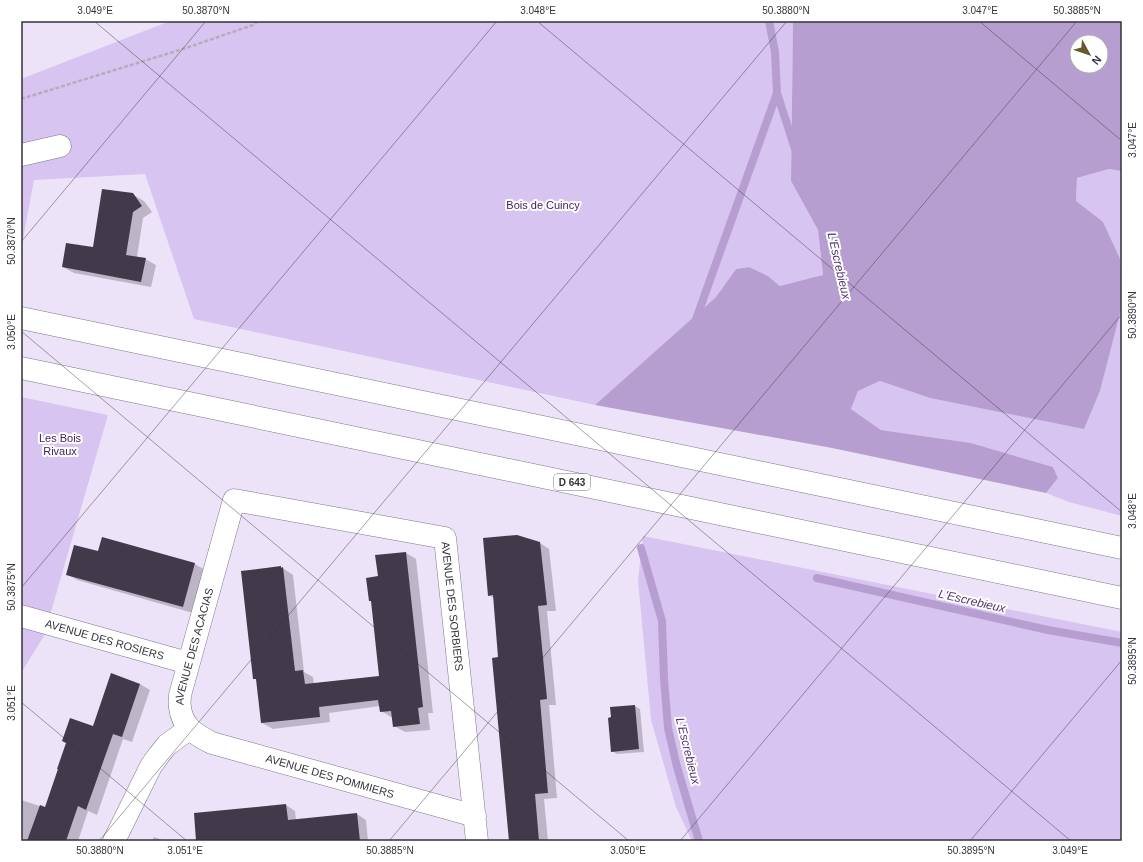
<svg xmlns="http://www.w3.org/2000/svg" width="1143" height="862" viewBox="0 0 1143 862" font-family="Helvetica,sans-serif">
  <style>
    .green { fill: #d7c4f0 }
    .water { fill: #b69fd0; fill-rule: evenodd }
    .shadow { fill: #0003 }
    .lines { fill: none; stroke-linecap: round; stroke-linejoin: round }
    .stream { stroke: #b69fd0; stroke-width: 8 }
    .building { fill: #423a4b }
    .street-casing { stroke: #7e7689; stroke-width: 23 }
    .highway-casing { stroke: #7e7689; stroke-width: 23 }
    .path { stroke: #b5adbe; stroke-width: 2.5; stroke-dasharray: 4 2; stroke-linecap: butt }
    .street { stroke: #fff; stroke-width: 22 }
    .highway { stroke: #fff; stroke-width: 22 }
    .ticks { fill: none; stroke: #35323a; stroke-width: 1; stroke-opacity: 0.45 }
    .labels { text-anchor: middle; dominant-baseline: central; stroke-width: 4; stroke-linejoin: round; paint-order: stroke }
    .shield { fill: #fff; stroke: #727075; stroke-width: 1 }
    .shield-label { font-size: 10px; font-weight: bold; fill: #35323a }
    .park-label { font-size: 11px; fill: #41225d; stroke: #fff }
    .street-label { font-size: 11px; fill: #35323a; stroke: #fff }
    .water-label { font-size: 12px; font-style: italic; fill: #563774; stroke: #fff }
    .neatline { fill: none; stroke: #35323a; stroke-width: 1.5 }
    .ticks-label { font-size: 10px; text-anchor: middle; fill: #35323a }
  </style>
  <rect width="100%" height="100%" fill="#ede3f9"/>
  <!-- green -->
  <path class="green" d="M170,21h623l-2,160 27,49 5,46 -43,10 -12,-10 -19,-9 -13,2 -20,28 -121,108 -401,-86 -49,-145 -111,6 -13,70v-171z
    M1109,169l13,2v118l-2,-30 -44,-58 1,-23z
    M1122,306v210l-53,-14 -23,-9 12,-15 -5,-11 -82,-24 -90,-13 -30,-21 7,-18 22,-10 50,17 154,30 16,-37z
    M21,397l87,18 -64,221 -23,37z
    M643,536l479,96v209h-430l-16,-34 -25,-87 -13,-140z"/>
  <!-- water -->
  <path class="water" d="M793,21h329v150l-13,-2 -32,9 -1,23 27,21 17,37 2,30v17l-22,85 -16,38 -154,-31 -50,-17 -22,10 -7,18 30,21 90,13 82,24 5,11 -12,15 -214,-45 -237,-43 121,-108 20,-28 13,-2 19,9 12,10 43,-11 -5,-45 -27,-49zM1077,42h24v24h-24z"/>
  <!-- shadow -->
  <path class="shadow" d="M132,194l12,7 8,11 -9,6 -6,39 8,2 11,6 -5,22 -77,-14 -11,-6 31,-19z
    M103,538l92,26 10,6 -12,43 -116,-33 -10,-6 32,-21z
    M540,543l9,6 7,62h-9l9,94h-7l8,93 -13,1 4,42h-38l-11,-183 -5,-60 -5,-3z
    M406,553l10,6 17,154h-5l2,17 -25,2 -11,-6 -1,-9h-2l-10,-6 -1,-5 -51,7 1,9 -57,7 -11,-6 -5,-43 -3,-2 -12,-106 39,-5 12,8 11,97 9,5 1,7 66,-7 -8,-75 -2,-1 9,-24z
    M112,674l28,10 10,6 -18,52 -9,-3 -26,76 -9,-4 -10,30h-57v-41l25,8 47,-81z
    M635,706l5,3 4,43 -27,2 -5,-3z
    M286,805l9,6 1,9 61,-6 9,6 2,21h-171z
    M154,837l12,4h-14z"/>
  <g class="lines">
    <!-- stream -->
    <path class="stream" d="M769,21l6,31 2,41 18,56
      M695,322l82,-229
      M641,548l21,73 2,58 4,49 9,39 22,74
      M817,578l231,52 74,13"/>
  </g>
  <!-- building -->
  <path class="building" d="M102,189l31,4 9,13 -9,6 -7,43 20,3 -5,24 -79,-15 4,-24 27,4z
    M517,535l23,7 7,63 -9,1 9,93 -7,1 8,93 -13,1 4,47h-30l-17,-183 6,-1 -5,-62 -5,1 -5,-58z
    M102,537l93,26 -12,44 -117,-32 8,-30 24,6z
    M406,552l17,155 -5,1 2,16 -27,3 -2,-16 -11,1 -2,-12 -59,7 1,10 -59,6 -5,-44h-3l-12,-108 40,-5v2l2,-1 12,104 8,-1 2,14 74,-8 -8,-75h-2l-3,-23 12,-2 -3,-21z
    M111,673l29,11 -18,53 -9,-3 -27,76 -8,-4 -12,35h-39l13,-36 5,2 13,-38h-1l9,-26 -4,-2 8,-23 23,8z
    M635,705l4,44 -28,3 -3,-34 3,-1 -1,-10z
    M286,804l2,16 69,-7 3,28h-164l-2,-28z"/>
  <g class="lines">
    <defs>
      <g id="street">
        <path d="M21,155l39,-9"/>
        <path id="s1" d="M21,616l167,47"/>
        <path id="s2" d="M475,816l-263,-73c-16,-8 -30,-16 -32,-36 -1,-4 0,-8 0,-12l54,-195 211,38c11,101 22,202 32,303"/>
        <path d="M114,841l37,-75 8,-11 8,-10 22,-16"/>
      </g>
      <path id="highway" d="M21,318l1101,230
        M21,368l1101,230"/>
    </defs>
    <!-- street casing -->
    <use href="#street" class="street-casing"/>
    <!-- highway casing -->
    <use href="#highway" class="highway-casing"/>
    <!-- path -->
    <path class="path" d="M21,99l165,-51 67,-23 5,-4"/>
    <!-- street -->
    <use href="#street" class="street"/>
    <!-- highway -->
    <use href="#highway" class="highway"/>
  </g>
  <!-- ticks -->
  <path class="ticks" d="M94,21l977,820M537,21l585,491M979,21l143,120M21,242l185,-221M21,331l608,510M21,588l476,-567M21,702l166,139M99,841l688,-820M389,841l688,-820M680,841l442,-527M970,841l152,-181"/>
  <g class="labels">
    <!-- shield labels -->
    <rect class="shield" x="554" y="474" width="36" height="16" rx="3"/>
    <g class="shield-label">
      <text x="572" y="482">D 643</text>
    </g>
    <!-- park labels -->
    <g class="park-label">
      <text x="543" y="205">Bois de Cuincy</text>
      <text x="60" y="438">Les Bois<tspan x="60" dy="13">Rivaux</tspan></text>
    </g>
    <!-- street labels -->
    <g class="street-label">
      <text stroke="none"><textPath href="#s2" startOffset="821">AVENUE DES SORBIERS</textPath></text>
      <text stroke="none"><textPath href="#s1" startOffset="87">AVENUE DES ROSIERS</textPath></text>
      <text stroke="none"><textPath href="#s2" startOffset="386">AVENUE DES ACACIAS</textPath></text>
      <text transform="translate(330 776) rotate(16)">AVENUE DES POMMIERS</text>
    </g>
    <!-- water labels -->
    <g class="water-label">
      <text transform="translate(839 266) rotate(77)">L'Escrebieux</text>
      <text transform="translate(972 601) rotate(13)">L'Escrebieux</text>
      <text transform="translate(688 751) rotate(76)">L'Escrebieux</text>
    </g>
  </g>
  <!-- border -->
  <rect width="1143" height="862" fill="none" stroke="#ffffff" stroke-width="44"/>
  <!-- north arrow -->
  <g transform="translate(1089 54) rotate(130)"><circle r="19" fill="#ffffff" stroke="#aeadb0"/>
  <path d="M0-3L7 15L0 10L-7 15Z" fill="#635c28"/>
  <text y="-6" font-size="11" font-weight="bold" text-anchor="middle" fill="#35323a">N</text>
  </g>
  <rect x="22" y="22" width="1099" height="818" class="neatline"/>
  <g class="ticks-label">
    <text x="95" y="14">3.049°E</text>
    <text x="206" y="14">50.3870°N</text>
    <text x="538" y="14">3.048°E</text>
    <text x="786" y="14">50.3880°N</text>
    <text x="980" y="14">3.047°E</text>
    <text x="1077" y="14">50.3885°N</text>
    <text transform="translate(1132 140) rotate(-90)" y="4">3.047°E</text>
    <text transform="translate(11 241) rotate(-90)" y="4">50.3870°N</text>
    <text transform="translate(1132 315) rotate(-90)" y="4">50.3890°N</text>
    <text transform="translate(11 332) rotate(-90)" y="4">3.050°E</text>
    <text transform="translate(1132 511) rotate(-90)" y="4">3.048°E</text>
    <text transform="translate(11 587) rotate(-90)" y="4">50.3875°N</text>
    <text transform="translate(1132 661) rotate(-90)" y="4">50.3895°N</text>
    <text transform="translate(11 703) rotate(-90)" y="4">3.051°E</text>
    <text x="100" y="854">50.3880°N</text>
    <text x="185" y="854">3.051°E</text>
    <text x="390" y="854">50.3885°N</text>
    <text x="628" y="854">3.050°E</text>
    <text x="971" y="854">50.3895°N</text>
    <text x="1070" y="854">3.049°E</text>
  </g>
</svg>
